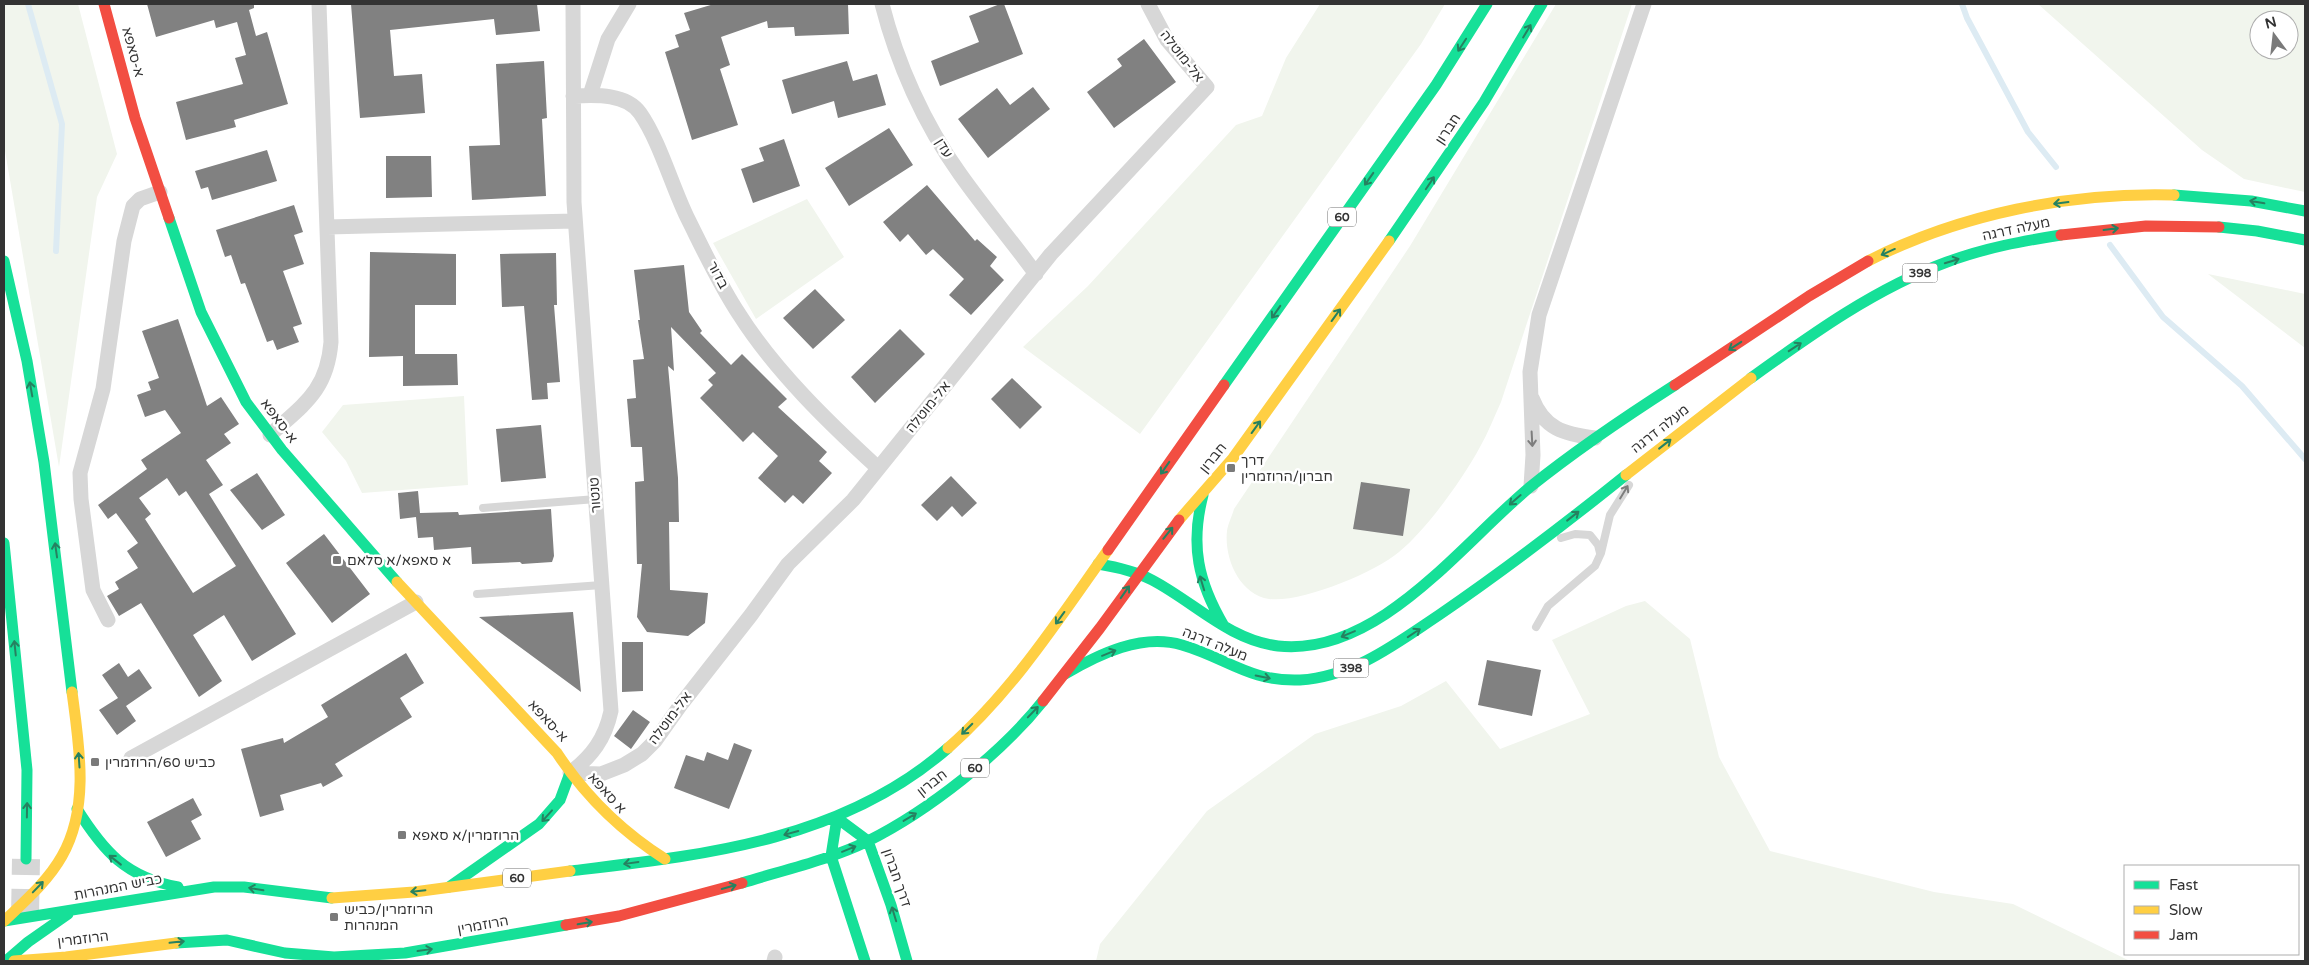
<svg xmlns="http://www.w3.org/2000/svg" width="2309" height="965" viewBox="0 0 2309 965" font-family="'Varela Round','Noto Sans Hebrew',sans-serif">
  <style>
    .green { fill: #f1f5ed; fill-rule: evenodd }
    .lines { fill: none; stroke-linecap: round; stroke-linejoin: round }
    .stream { stroke: #ddebf3; stroke-width: 6 }
    .building { fill: #818181; fill-rule: evenodd }
    .highway-tunnel { stroke: #d6d6d6; stroke-width: 28; stroke-dasharray: 28 14; stroke-linecap: butt }
    .lane { stroke: #d7d7d7; stroke-width: 8 }
    .street { stroke: #d7d7d7; stroke-width: 15 }
    .fast { stroke: #16e098; stroke-width: 11 }
    .slow { stroke: #ffcf43; stroke-width: 11 }
    .jam { stroke: #f24e42; stroke-width: 11 }
    .oneway { stroke: #268160 }
    .oneway2 { stroke: #7d7d7d }
    .poi-dot { fill: #7a7a7a; stroke: #fff; stroke-width: 2 }
    .labels { text-anchor: middle; dominant-baseline: central; stroke-width: 5; stroke-linejoin: round; paint-order: stroke }
    .shield { fill: #fff; stroke: #707070; stroke-width: 1 }
    .shield-label { font-size: 12px; font-weight: bold; fill: #333 }
    .street-label { font-size: 14px; fill: #333; stroke: #fff }
    .poi-label { font-size: 14px; fill: #333; stroke: #fff; text-anchor: start }
  </style>
  <rect width="100%" height="100%" fill="#fff"/>
  <!-- green -->
  <path class="green" d="M4,4h74l39,150 -20,43 -38,270 -55,-322z
    M1320,4h125l-24,40 -281,390 -117,-87 65,-61 148,-161 26,-9 24,-58z
    M1556,4h76l-131,398c-7,15 -13,31 -21,45 -18,33 -53,82 -81,105 -25,21 -98,51 -130,47 -30,-5 -45,-41 -42,-68 1,-7 5,-15 7,-22l176,-263z
    M2038,4h267v188l-61,-13 -42,-29zM2259,20h30v30h-30z
    M807,199l37,58 -88,62 -43,-76z
    M2208,274l97,20v54z
    M464,396l4,89 -106,8 -16,-32 -24,-29 21,-27z
    M1645,601l45,38 29,118 51,94 164,41 79,12 117,57h-1034l4,-17 107,-133 108,-77 86,-28 45,-25 54,68 90,-35 -38,-74 74,-34z"/>
  <g class="lines">
    <!-- stream -->
    <path class="stream" d="M28,4l34,120 -6,127
      M1962,4l5,14 61,114 28,35
      M2110,245l53,72 79,69 63,73"/>
  </g>
  <!-- building -->
  <path class="building" d="M147,4h107v4l-5,2 7,26 11,-4 21,72 -54,16 2,7 -50,13 -10,-38 67,-18 -8,-26 11,-3 -9,-33 -21,6 -2,-8 -58,17z
    M351,4h186l3,27 -44,4 -2,-16 -104,11 4,46 28,-2 3,39 -65,5z
    M714,4h134l1,30 -54,2 -1,-9 -26,1 -1,-7 -46,16 9,28 -10,4 18,56 -46,15 -27,-88 14,-5 -4,-12 15,-5 -6,-17z
    M1000,4h4l19,50 -83,32 -9,-25 48,-19 -10,-26z
    M1144,39l32,43 -62,46 -27,-36 35,-26 -5,-7z
    M544,61l3,57 -5,1 4,77 -74,4 -3,-54 31,-1 -4,-81z
    M847,61l6,20 24,-7 9,31 -48,13 -4,-17 -42,13 -10,-34z
    M1033,87l17,22 -62,49 -30,-39 39,-31 13,17z
    M889,128l24,37 -64,41 -24,-38z
    M784,139l16,47 -47,17 -12,-34 23,-8 -5,-13z
    M267,150l10,31 -65,19 -4,-13 -7,2 -6,-18z
    M386,156h45l1,41 -46,1z
    M927,185l48,56 2,-2 20,18 -7,9 14,14 -33,35 -22,-20 15,-16 -31,-30 -7,6 -18,-21 -8,8 -17,-20z
    M294,205l9,27 -9,3 10,29 -21,7 19,53 -9,3 6,15 -22,8 -4,-10 -6,2 -22,-59 -4,1 -10,-29 -6,2 -9,-27z
    M370,252l86,2v51h-41v49h42l1,31 -55,1v-30l-34,1z
    M556,253l1,52h-3l6,77 -13,1 1,16 -16,1 -8,-94 -22,1 -2,-53z
    M684,265l5,47 13,19 -2,2 31,32 11,-11 45,45 -9,8 49,45 -8,9 13,12 -29,31 -10,-9 -8,8 -27,-25 20,-22 -25,-24 -10,10 -43,-44 13,-13 -5,-5 8,-7 -45,-46 3,44 -6,-5 10,112 1,44h-10l1,68 38,3 -3,30 -17,13 -41,-4 -10,-15 5,-53h-5l-2,-82 9,-1 -2,-34h-11l-4,-48 9,-1 -3,-38 11,-1 -6,-39h2l-6,-50z
    M815,289l30,31 -32,29 -30,-31z
    M178,319l29,87 14,-9 18,27 -15,10 7,9 -25,17 17,25 -14,9 87,140 -44,27 -28,-46 -31,20 29,46 -23,16 -58,-94 -22,13 -12,-20 12,-7 -4,-7 23,-14 -11,-17 11,-8 -22,-30 -8,6 -10,-14 49,-36 -6,-9 40,-27 -16,-23 -20,7 -8,-22 14,-5 -3,-8 11,-4 -17,-47zM167,478l12,18 7,-5 50,75 -43,27 -48,-74 6,-5 -12,-16z
    M900,329l25,25 -50,49 -24,-26z
    M1012,378l30,29 -22,22 -29,-30z
    M541,425l5,53 -45,4 -5,-53z
    M257,473l28,42 -23,15 -32,-40z
    M951,476l26,27 -15,14 -10,-11 -15,15 -16,-16z
    M1361,482l49,7 -7,47 -50,-7z
    M418,491l2,22 38,-1 1,3 92,-6 3,47 -2,6 -30,2 -2,-2 -48,2 -1,-17 -37,3 -1,-13 -15,1 -2,-21 -16,2 -2,-26z
    M324,534l46,60 -38,29 -46,-60z
    M573,612l8,80 -102,-75z
    M622,642h21v49l-21,1z
    M406,653l18,30 -24,15 12,19 -77,47 8,12 -20,11 -2,-4 -41,12 4,15 -24,7 -19,-68 42,-11 1,5 44,-26 -7,-12z
    M1487,660l54,10 -9,46 -54,-11z
    M119,663l9,14 11,-8 13,19 -26,18 10,15 -19,14 -18,-25 19,-12 -16,-23z
    M633,710l17,12 -19,27 -17,-13z
    M734,743l18,7 -23,59 -55,-21 12,-33 18,6 3,-9 21,8z
    M193,798l9,17 -11,6 10,18 -35,18 -19,-35z"/>
  <g class="lines">
    <!-- highway-tunnel -->
    <path class="highway-tunnel" d="M25,917l1,-58"/>
    <!-- lane -->
    <path class="lane" d="M483,508l113,-9
      M1561,538l14,-4 15,1 8,10 2,8
      M477,594l125,-9
      M1536,627l12,-21 47,-40 6,-13 9,-38 19,-30"/>
    <!-- street -->
    <path class="street" d="M882,4c15,59 42,120 78,170 24,34 51,66 76,100
      M590,95l18,-56 21,-35
      M573,96c22,-1 53,-3 67,17 19,27 32,73 47,104 16,32 32,67 52,97 36,57 90,109 139,154
      M327,227l248,-6
      M1532,398c12,31 32,36 63,40
      M270,435c34,-31 57,-44 61,-93l-12,-338
      M1531,486l2,-31 -3,-83 9,-57 105,-311
      M108,620l-15,-30 -12,-91 -1,-26 23,-84 21,-148 9,-35 7,-7 20,-7
      M131,758l285,-156
      M570,773l31,1 23,-9 18,-11 13,-13 27,-38 69,-88 37,-51 65,-64 198,-246 156,-167 -40,-47 -19,-36
      M570,773c22,-17 35,-34 41,-62l-37,-509 -1,-198
      M774,961l1,-4"/>
    <!-- fast -->
    <path class="fast" d="M2174,195l77,6 54,10
      M169,218l32,94 45,90 36,48 115,132
      M2219,227l38,4 48,9
      M1389,241l95,-139 58,-98
      M4,261l23,100 17,101 28,230
      M1751,378c61,-44 125,-90 196,-116 37,-14 76,-21 114,-27
      M1224,385l212,-300 51,-81
      M1203,495c-13,50 -5,87 21,131
      M4,543l23,227 -1,89
      M1098,564c19,3 37,7 54,16 42,22 77,60 126,66 100,11 183,-102 252,-159 46,-37 95,-70 145,-102
      M1065,674c34,-20 77,-41 117,-29 45,13 67,37 118,35 53,-3 97,-37 139,-65 64,-44 126,-91 187,-140
      M77,809c27,43 49,68 101,78
      M570,871c134,-16 272,-30 378,-123
      M742,883c42,-13 87,-23 126,-42 60,-30 133,-87 175,-140
      M449,887l90,-63 21,-24 10,-27
      M4,921l210,-34h30l88,11
      M176,943l51,-3 58,13 49,4 71,-4 161,-28
      M6,961l22,-19 40,-28
      M865,961l-34,-105 6,-38 31,23 23,64 16,56"/>
    <!-- slow -->
    <path class="slow" d="M1868,261c92,-47 202,-69 306,-66
      M1626,475l125,-97
      M1179,520l54,-62 156,-217
      M397,582l160,171c29,44 64,78 108,106
      M948,748c64,-56 111,-129 160,-198
      M332,898l82,-6 156,-21
      M4,921c21,-20 44,-40 58,-65 28,-49 17,-111 10,-164
      M14,961l52,-4 110,-14"/>
    <!-- jam -->
    <path class="jam" d="M104,4l31,114 34,100
      M2061,235l85,-9 73,1
      M1675,385l134,-89 59,-35
      M1108,550l116,-165
      M1043,701l57,-73 79,-108
      M566,925l53,-9 123,-33"/>
  </g>
  <!-- one-way arrows -->
  <defs><path id="oneway-shaft" d="M-6 0H5M1.5-3L5.5 0L1.5 3" fill="none" stroke-width="1.6" stroke-linecap="round" stroke-linejoin="round" transform="scale(1.25)"/></defs>
  <g class="oneway">
    <use href="#oneway-shaft" transform="translate(1527 31) rotate(-59)"/>
    <use href="#oneway-shaft" transform="translate(1462 45) rotate(123)"/>
    <use href="#oneway-shaft" transform="translate(1369 179) rotate(125)"/>
    <use href="#oneway-shaft" transform="translate(1430 183) rotate(-56)"/>
    <use href="#oneway-shaft" transform="translate(2257 202) rotate(-170)"/>
    <use href="#oneway-shaft" transform="translate(2061 203) rotate(173)"/>
    <use href="#oneway-shaft" transform="translate(2111 229) rotate(-7)"/>
    <use href="#oneway-shaft" transform="translate(1888 252) rotate(156)"/>
    <use href="#oneway-shaft" transform="translate(1952 261) rotate(-17)"/>
    <use href="#oneway-shaft" transform="translate(1276 312) rotate(125)"/>
    <use href="#oneway-shaft" transform="translate(1336 315) rotate(-54)"/>
    <use href="#oneway-shaft" transform="translate(1735 346) rotate(147)"/>
    <use href="#oneway-shaft" transform="translate(1795 347) rotate(-33)"/>
    <use href="#oneway-shaft" transform="translate(31 389) rotate(-100)"/>
    <use href="#oneway-shaft" transform="translate(1256 427) rotate(-54)"/>
    <use href="#oneway-shaft" transform="translate(1665 444) rotate(-38)"/>
    <use href="#oneway-shaft" transform="translate(1165 468) rotate(125)"/>
    <use href="#oneway-shaft" transform="translate(1515 500) rotate(139)"/>
    <use href="#oneway-shaft" transform="translate(1573 516) rotate(-38)"/>
    <use href="#oneway-shaft" transform="translate(1168 533) rotate(-51)"/>
    <use href="#oneway-shaft" transform="translate(56 550) rotate(-98)"/>
    <use href="#oneway-shaft" transform="translate(1202 583) rotate(-107)"/>
    <use href="#oneway-shaft" transform="translate(1125 592) rotate(-55)"/>
    <use href="#oneway-shaft" transform="translate(1060 618) rotate(126)"/>
    <use href="#oneway-shaft" transform="translate(1414 633) rotate(-34)"/>
    <use href="#oneway-shaft" transform="translate(1348 634) rotate(157)"/>
    <use href="#oneway-shaft" transform="translate(15 648) rotate(-96)"/>
    <use href="#oneway-shaft" transform="translate(1109 653) rotate(-22)"/>
    <use href="#oneway-shaft" transform="translate(1263 677) rotate(12)"/>
    <use href="#oneway-shaft" transform="translate(1033 712) rotate(-46)"/>
    <use href="#oneway-shaft" transform="translate(967 729) rotate(135)"/>
    <use href="#oneway-shaft" transform="translate(79 760) rotate(-94)"/>
    <use href="#oneway-shaft" transform="translate(27 810) rotate(-89)"/>
    <use href="#oneway-shaft" transform="translate(547 816) rotate(132)"/>
    <use href="#oneway-shaft" transform="translate(910 817) rotate(-31)"/>
    <use href="#oneway-shaft" transform="translate(791 833) rotate(165)"/>
    <use href="#oneway-shaft" transform="translate(849 849) rotate(-22)"/>
    <use href="#oneway-shaft" transform="translate(115 860) rotate(-142)"/>
    <use href="#oneway-shaft" transform="translate(631 863) rotate(172)"/>
    <use href="#oneway-shaft" transform="translate(38 887) rotate(-46)"/>
    <use href="#oneway-shaft" transform="translate(729 887) rotate(-16)"/>
    <use href="#oneway-shaft" transform="translate(256 889) rotate(-170)"/>
    <use href="#oneway-shaft" transform="translate(418 891) rotate(174)"/>
    <use href="#oneway-shaft" transform="translate(894 914) rotate(-107)"/>
    <use href="#oneway-shaft" transform="translate(585 923) rotate(-10)"/>
    <use href="#oneway-shaft" transform="translate(177 942) rotate(-6)"/>
    <use href="#oneway-shaft" transform="translate(425 950) rotate(-8)"/>
  </g>
  <g class="oneway2">
    <use href="#oneway-shaft" transform="translate(1532 439) rotate(87)"/>
    <use href="#oneway-shaft" transform="translate(1624 492) rotate(-59)"/>
  </g>
  <!-- markers -->
  <g class="poi-dot">
    <rect x="1226" y="463" width="10" height="10" rx="2.5"/>
    <rect x="332" y="555" width="10" height="10" rx="2.5"/>
    <rect x="90" y="757" width="10" height="10" rx="2.5"/>
    <rect x="397" y="830" width="10" height="10" rx="2.5"/>
    <rect x="329" y="912" width="10" height="10" rx="2.5"/>
  </g>
  <g class="labels">
    <!-- shield labels -->
    <g class="shield">
      <rect x="1328" y="207.5" width="28" height="19" rx="4"/>
      <rect x="1902.5" y="263.5" width="35" height="19" rx="4"/>
      <rect x="1333.5" y="658.5" width="35" height="19" rx="4"/>
      <rect x="961" y="758.5" width="28" height="19" rx="4"/>
      <rect x="503" y="868.5" width="28" height="19" rx="4"/>
    </g>
    <g class="shield-label">
      <text x="1342" y="217">60</text>
      <text x="1920" y="273">398</text>
      <text x="1351" y="668">398</text>
      <text x="975" y="768">60</text>
      <text x="517" y="878">60</text>
    </g>
    <!-- street labels -->
    <g class="street-label">
      <text transform="translate(133 52) rotate(75)">א-סאפא</text>
      <text transform="translate(1182 56) rotate(52)">אל-מוטלה</text>
      <text transform="translate(1448 129) rotate(-56)">חברון</text>
      <text transform="translate(944 148) rotate(59)">עדן</text>
      <text transform="translate(2016 229) rotate(-12)">מעלה דרגה</text>
      <text transform="translate(718 275) rotate(62)">בדור</text>
      <text transform="translate(928 407) rotate(-51)">אל-מוטלה</text>
      <text transform="translate(279 421) rotate(53)">א-סאפא</text>
      <text transform="translate(1660 429) rotate(-38)">מעלה דרגה</text>
      <text transform="translate(1213 458) rotate(-51)">חברון</text>
      <text transform="translate(595 495) rotate(-94)">טנטור</text>
      <text transform="translate(1215 644) rotate(22)">מעלה דרגה</text>
      <text transform="translate(670 718) rotate(-53)">אל-מוטלה</text>
      <text transform="translate(548 721) rotate(47)">א-סאפא</text>
      <text transform="translate(932 783) rotate(-38)">חברון</text>
      <text transform="translate(607 793) rotate(48)">א סאפא</text>
      <text transform="translate(897 878) rotate(71)">דרך חברון</text>
      <text transform="translate(118 887) rotate(-11)">כביש המנהרות</text>
      <text transform="translate(483 925) rotate(-10)">הרוזמרין</text>
      <text transform="translate(83 939) rotate(-7)">הרוזמרין</text>
    </g>
    <!-- poi labels -->
    <g class="poi-label">
      <text x="1241" y="460">דרך<tspan x="1241" dy="16">חברון/הרוזמרין</tspan></text>
      <text x="347" y="560">א סאפא/א סלאם</text>
      <text x="105" y="762">כביש 60/הרוזמרין</text>
      <text x="412" y="835">הרוזמרין/א סאפא</text>
      <text x="344" y="909">הרוזמרין/כביש<tspan x="344" dy="16">המנהרות</tspan></text>
    </g>
  </g>
  <!-- border -->
  <rect width="2309" height="965" fill="none" stroke="#333333" stroke-width="10"/>
  <!-- legend -->
  <rect x="2124" y="865" width="175" height="90" fill="#ffffff" stroke="#adadad"/>
  <rect x="2134" y="881" width="25" height="8" fill="#16e098" stroke="#adadad"/>
  <text x="2169" y="890" font-size="15" fill="#333333">Fast</text>
  <rect x="2134" y="906" width="25" height="8" fill="#ffcf43" stroke="#adadad"/>
  <text x="2169" y="915" font-size="15" fill="#333333">Slow</text>
  <rect x="2134" y="931" width="25" height="8" fill="#f24e42" stroke="#adadad"/>
  <text x="2169" y="940" font-size="15" fill="#333333">Jam</text>
  <!-- north arrow -->
  <g transform="translate(2274 35) rotate(345)"><circle r="24" fill="#ffffff" stroke="#adadad"/>
  <path d="M0-4L9 19L0 12L-9 19Z" fill="#7a7a7a"/>
  <text y="-8" font-size="14" font-weight="bold" text-anchor="middle" fill="#333333">N</text>
  </g>
</svg>
